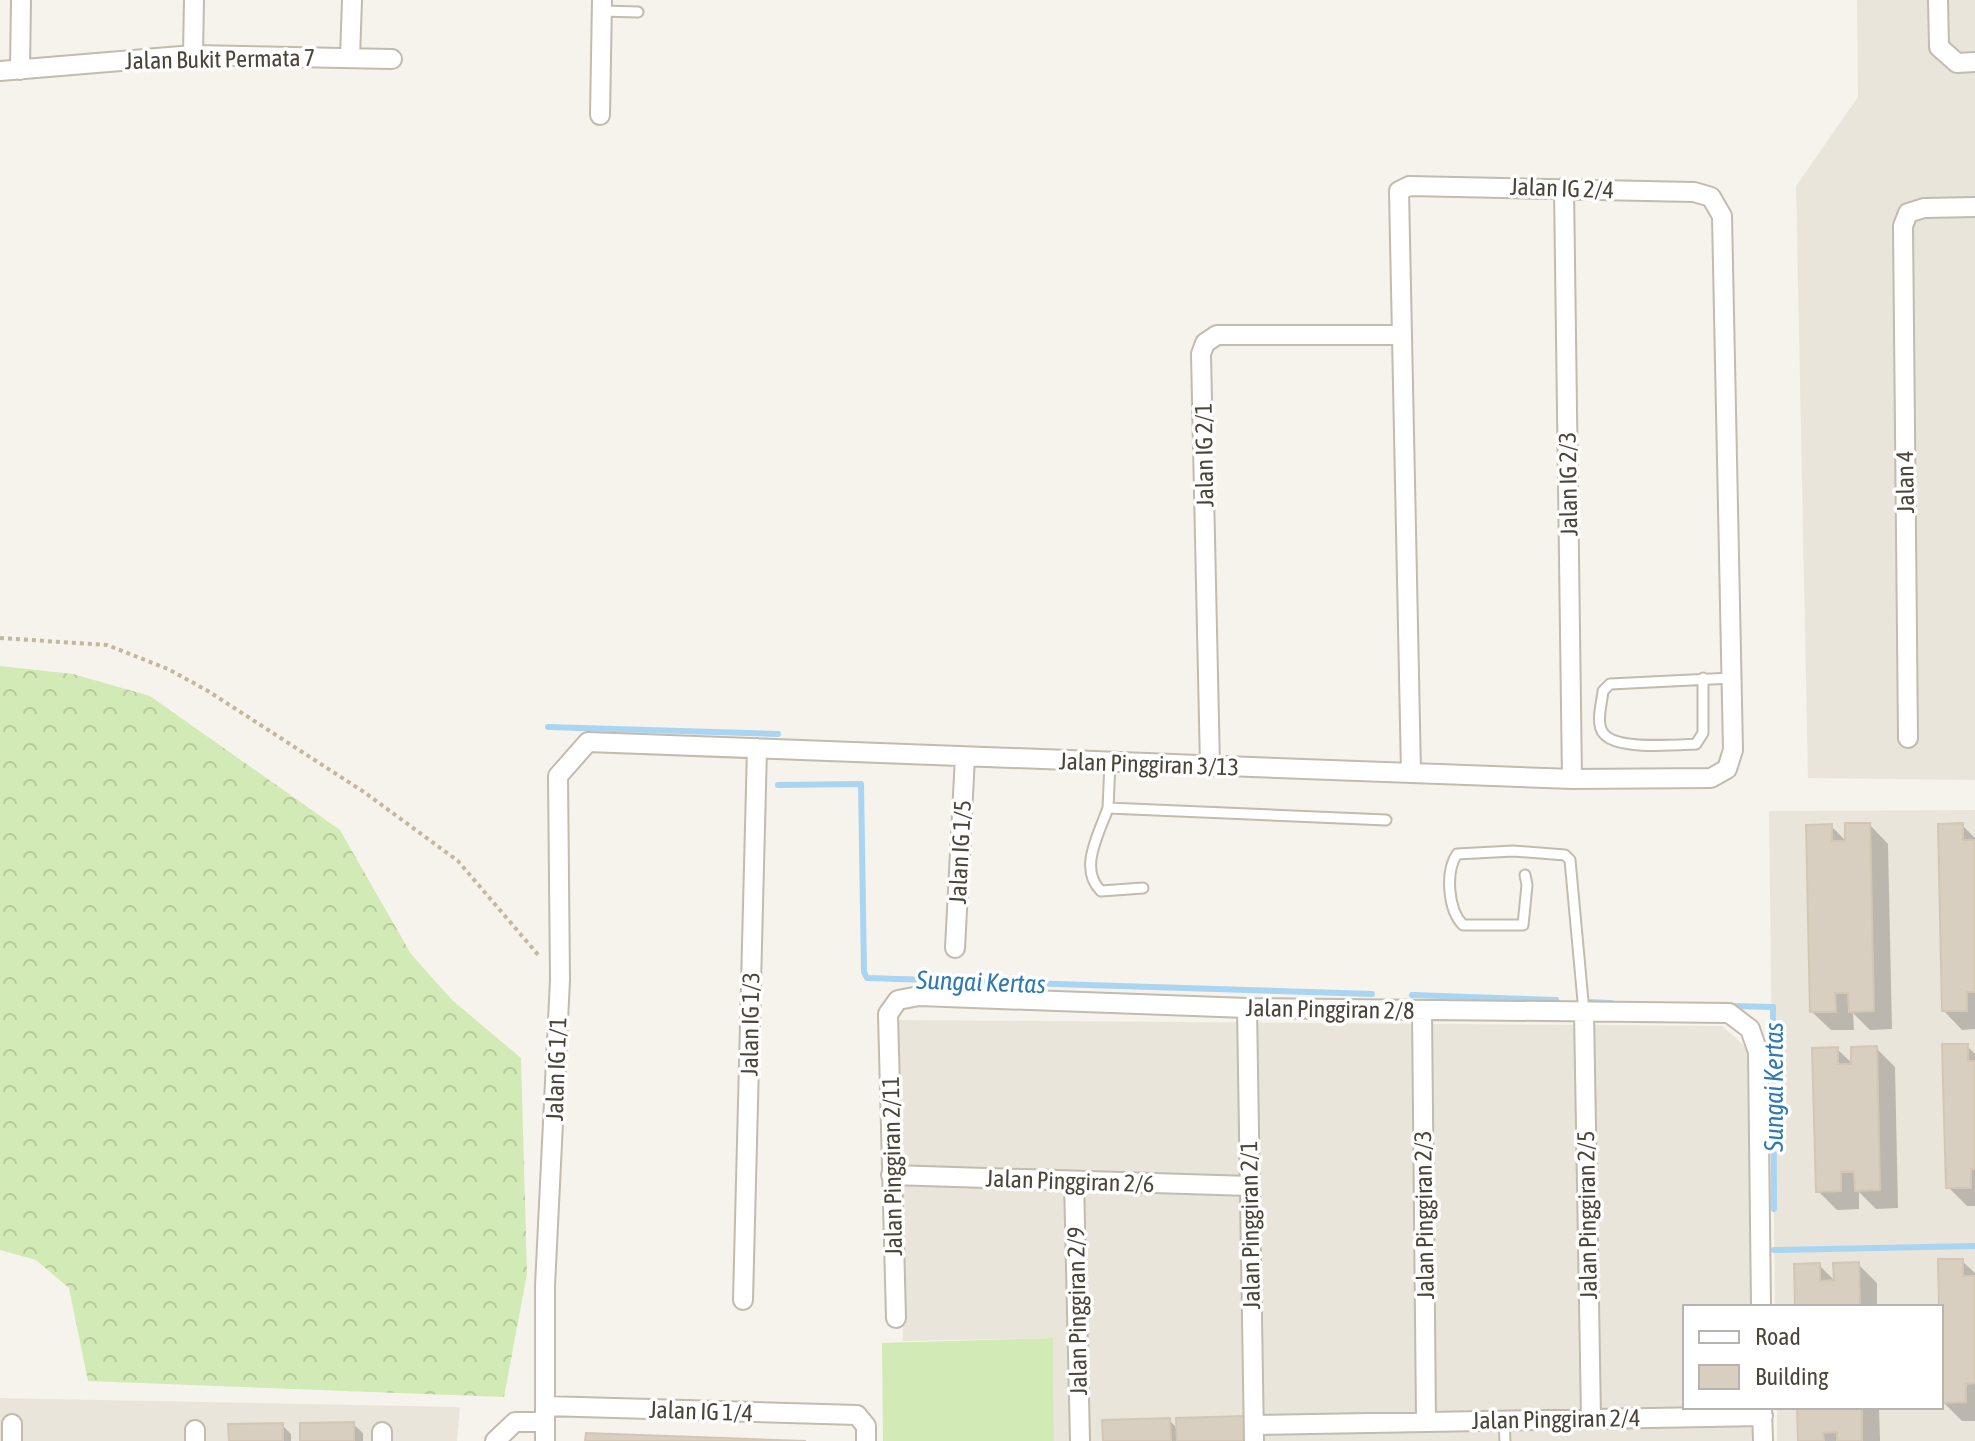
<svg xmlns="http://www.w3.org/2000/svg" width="1975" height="1441" viewBox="0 0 1975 1441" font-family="'Asap Condensed',sans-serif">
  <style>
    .residential { fill: #eae5da }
    .grass { fill: #d2eab5 }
    .forest { fill: url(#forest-crowns) }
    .shadow { fill: #0003 }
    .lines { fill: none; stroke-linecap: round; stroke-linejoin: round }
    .stream { stroke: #a9d4f2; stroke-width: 6 }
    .building { fill: #d8cfc1; stroke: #d3c7b4; stroke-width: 2 }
    .lane-casing { stroke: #c2bbae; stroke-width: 13 }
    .street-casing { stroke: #c2bbae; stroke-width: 22 }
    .path { stroke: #c4b79f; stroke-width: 4; stroke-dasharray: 4 4; stroke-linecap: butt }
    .lane { stroke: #fff; stroke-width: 9 }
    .street { stroke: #fff; stroke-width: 18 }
    .labels { text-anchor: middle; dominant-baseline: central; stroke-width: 7; stroke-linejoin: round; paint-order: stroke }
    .street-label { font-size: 24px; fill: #4b4439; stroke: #fff }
    .water-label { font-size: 26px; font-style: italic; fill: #2e7ab2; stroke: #fff }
  </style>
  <defs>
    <pattern id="forest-crowns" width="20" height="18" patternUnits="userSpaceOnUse" patternTransform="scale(2)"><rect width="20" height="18" fill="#d2eab5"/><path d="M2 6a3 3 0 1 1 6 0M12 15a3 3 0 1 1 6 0" fill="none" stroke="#b6ca9c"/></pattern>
  </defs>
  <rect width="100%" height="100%" fill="#f6f3ec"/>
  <!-- residential -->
  <path class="residential" d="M1857,0h118v780l-167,-2 -12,-592 62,-89z
    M1975,810v631h-198v-34h164v-100h-166l-6,-496z
    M897,1020l825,6 25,22 4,259h-66v100h67l1,34h-699l-1,-103 -150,3z
    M0,1398l460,9 -3,34h-457z"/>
  <!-- grass -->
  <path class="grass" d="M1053,1338l1,103h-171l-1,-98z"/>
  <!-- forest -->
  <path class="forest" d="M0,666l73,8 77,22 190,134 71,124 41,46 69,58 6,216 -23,123 -416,-16 -19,-93 -33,-28 -36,-10z"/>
  <!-- shadow -->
  <path class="shadow" d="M1870,825l18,19 4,185 -22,1 -17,-17 1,17h-23l-19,-18 19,-186 16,16z
    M1962,825l13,13v191l-13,1 -18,-19z
    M1967,1046l8,8v152h-8l-19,-19z
    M1876,1048l19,19 3,141 -22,1 -17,-17v17l-22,1 -19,-19 19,-142 17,16z
    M1962,1261l13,12v148h-13l-19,-19z
    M1858,1264l19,19v24h-80l22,-42 17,17z
    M1799,1407h80l1,34h-80z
    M1243,1418l13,13v10h-151l64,-21 9,9z
    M353,1424l10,9v8h-61z
    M282,1425l9,9v7h-60z"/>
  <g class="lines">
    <!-- stream -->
    <path class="stream" d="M548,727l230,7
      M778,785l83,-1 3,188 3,6 505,16
      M1412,995l144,5
      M1587,1002l24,1
      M1730,1006l43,1 1,202
      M1774,1250l201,-4"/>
  </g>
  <!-- building -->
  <path class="building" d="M1845,823h25l4,188 -25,1 -1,-19h-13l1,19h-26l-4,-187 26,-1v17h13z
    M1963,823v17h12v152h-8v19h-25l-4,-187z
    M1942,1044h26v17h7v108h-4v19h-25z
    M1877,1046l3,144 -25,1 -1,-19h-13v19l-25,1 -4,-144 26,-1v17h13v-17z
    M1938,1259h25v17h12v107l-9,1v18l-25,1z
    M1859,1262l1,45h-65l-1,-43 26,-1v18l14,-1 -1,-17z
    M1797,1407h65v34h-25v-9l-14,1 1,8h-26z
    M1244,1416l1,25h-68l-1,-23z
    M1170,1418l1,23h-68l-1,-21z
    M354,1422v19h-54v-18z
    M283,1423v18h-54l-1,-17z
    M586,1433l220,8h-221z"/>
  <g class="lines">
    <defs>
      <path id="lane" d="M602,11l36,1
        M1703,678v55l-7,11c-21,1 -79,6 -92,-10 -9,-10 -2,-31 -1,-43l7,-7 122,-6
        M1108,808l2,-45
        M1525,875l2,10 -4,40h-60c-15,-15 -18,-53 -6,-71l56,-3 52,4 5,5 14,152
        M1143,888l-42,3c-23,-22 -2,-57 7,-83l278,12
        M1504,1420l1,21"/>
      <path id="street" d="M1938,0l1,47 18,16 18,-1
        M193,55l1,-55
        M350,57l2,-57
        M20,70l1,-70
        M0,71l193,-16 199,4
        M600,115l2,-115
        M1564,188l8,591
        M1908,738l-5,-512 5,-13 16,-5 51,-1
        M1210,767l-9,-413 4,-11 12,-8h185
        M955,948l10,-191
        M1247,1008l7,433
        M1422,1010l4,410
        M1584,1012l7,406
        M891,1175l359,11
        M1074,1181l6,260
        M743,1300l14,-552
        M896,1318l-8,-304 10,-14 21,-4 328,12 482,5 21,16 8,23 3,255
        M545,1406l312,9 9,11v15
        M1762,1407l1,34
        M12,1424v17
        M1254,1425l509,-9
        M195,1430v11
        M382,1432v9
        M495,1441l20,-19h30
        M545,1441v-155l15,-306 -2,-204 30,-34 984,37 139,-1 16,-9 6,-19 -11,-534 -11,-19 -17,-5 -285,-6 -10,5 12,581"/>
    </defs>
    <!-- lane casing -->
    <use href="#lane" class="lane-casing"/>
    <!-- street casing -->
    <use href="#street" class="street-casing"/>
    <!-- path -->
    <path class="path" d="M0,638l107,7 61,24 40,22 156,101 94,69 82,96"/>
    <!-- lane -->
    <use href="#lane" class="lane"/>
    <!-- street -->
    <use href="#street" class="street"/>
  </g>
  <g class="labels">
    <!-- street labels -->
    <g class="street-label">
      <text transform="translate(220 59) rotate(-1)">Jalan Bukit Permata 7</text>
      <text transform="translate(1562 188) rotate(2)">Jalan IG 2/4</text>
      <text transform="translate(1204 455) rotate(-91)">Jalan IG 2/1</text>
      <text transform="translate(1905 482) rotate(-91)">Jalan 4</text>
      <text transform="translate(1568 484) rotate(-91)">Jalan IG 2/3</text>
      <text transform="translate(1149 764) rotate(2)">Jalan Pinggiran 3/13</text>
      <text transform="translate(960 852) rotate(-87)">Jalan IG 1/5</text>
      <text transform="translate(1330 1009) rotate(1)">Jalan Pinggiran 2/8</text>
      <text transform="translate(750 1024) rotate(-89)">Jalan IG 1/3</text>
      <text transform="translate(556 1069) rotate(-88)">Jalan IG 1/1</text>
      <text transform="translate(892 1166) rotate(-91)">Jalan Pinggiran 2/11</text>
      <text transform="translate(1070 1181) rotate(2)">Jalan Pinggiran 2/6</text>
      <text transform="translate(1424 1215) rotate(-91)">Jalan Pinggiran 2/3</text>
      <text transform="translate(1587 1215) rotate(-91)">Jalan Pinggiran 2/5</text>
      <text transform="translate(1250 1225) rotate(-91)">Jalan Pinggiran 2/1</text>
      <text transform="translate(1077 1311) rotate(-91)">Jalan Pinggiran 2/9</text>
      <text transform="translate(701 1411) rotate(2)">Jalan IG 1/4</text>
      <text transform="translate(1556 1419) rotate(-1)">Jalan Pinggiran 2/4</text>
    </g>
    <!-- water labels -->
    <g class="water-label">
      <text transform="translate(981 982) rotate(2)">Sungai Kertas</text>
      <text transform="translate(1774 1087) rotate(-90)">Sungai Kertas</text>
    </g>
  </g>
  <!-- legend -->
  <rect x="1683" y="1305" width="260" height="104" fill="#ffffff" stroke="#b7b4b0" stroke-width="2"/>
  <rect x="1699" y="1331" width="40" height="12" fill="#ffffff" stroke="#b7b4b0" stroke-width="2"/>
  <text x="1755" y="1345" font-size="24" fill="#4b4439">Road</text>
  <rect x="1699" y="1365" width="40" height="24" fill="#d8cfc1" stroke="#b7b4b0" stroke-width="2"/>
  <text x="1755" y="1385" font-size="24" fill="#4b4439">Building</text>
</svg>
